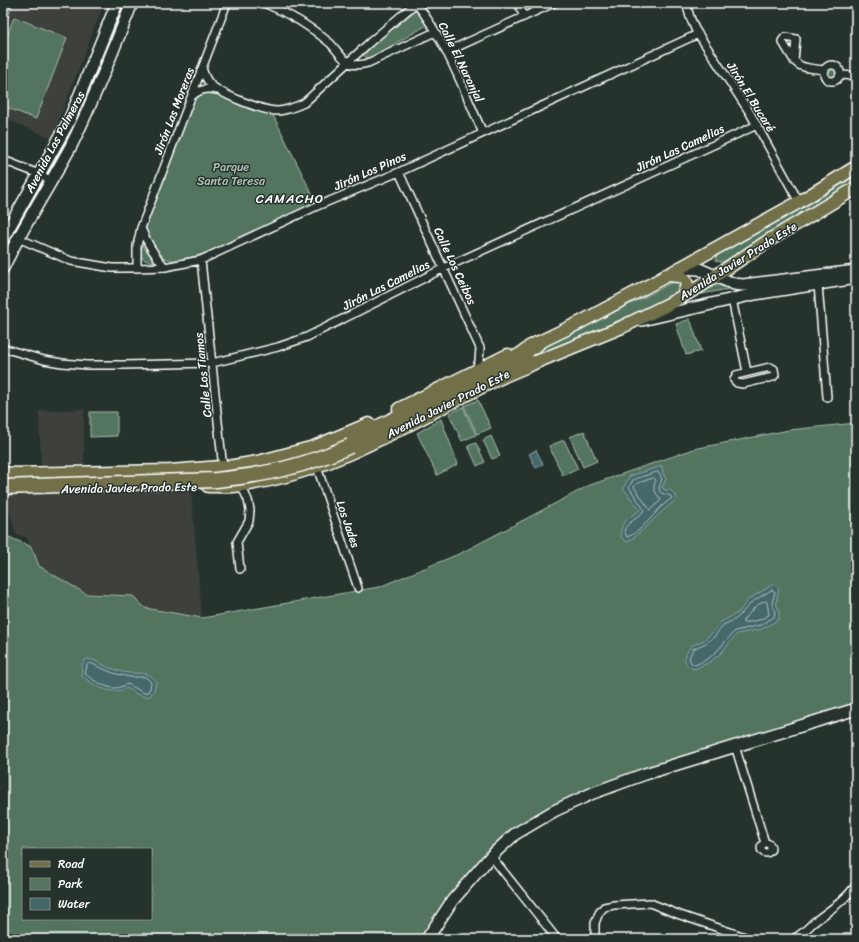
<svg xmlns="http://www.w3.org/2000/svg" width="859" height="942" viewBox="0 0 859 942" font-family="Sriracha,sans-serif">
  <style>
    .built { fill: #3c413b }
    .green { fill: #53755f; stroke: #a9baaf; fill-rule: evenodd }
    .water { fill: #44676a; stroke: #8fa4a6 }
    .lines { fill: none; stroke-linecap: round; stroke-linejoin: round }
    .shore { stroke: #b4c2c3; stroke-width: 1 }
    .street-casing { stroke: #fff; stroke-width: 10 }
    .secondary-casing { stroke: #fff; stroke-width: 14 }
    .primary-casing { stroke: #fff; stroke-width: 15 }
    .highway-casing { stroke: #fff; stroke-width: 17 }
    .street { stroke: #26332d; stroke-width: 7 }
    .secondary { stroke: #26332d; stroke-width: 11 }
    .primary { stroke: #71704a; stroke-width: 12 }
    .highway { stroke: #71704a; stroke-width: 14 }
    .highway-bridge-casing { stroke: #fff; stroke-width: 17; stroke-linecap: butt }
    .highway-bridge { stroke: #71704a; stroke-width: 14 }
    .labels { text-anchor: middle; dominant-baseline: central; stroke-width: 3; stroke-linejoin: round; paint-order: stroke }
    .street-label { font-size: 12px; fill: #fff; stroke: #26332d }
    .park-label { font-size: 12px; fill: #b2c1b7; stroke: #26332d }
    .neighbourhood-label { font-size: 13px; letter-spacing: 1px; fill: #fff; stroke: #26332d }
  </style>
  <rect width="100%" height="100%" fill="#26332d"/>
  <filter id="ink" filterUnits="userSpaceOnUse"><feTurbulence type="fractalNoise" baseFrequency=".025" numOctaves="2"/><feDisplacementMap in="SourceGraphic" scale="8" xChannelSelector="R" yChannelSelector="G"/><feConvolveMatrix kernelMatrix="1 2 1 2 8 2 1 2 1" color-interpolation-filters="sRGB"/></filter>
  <g filter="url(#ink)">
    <!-- built -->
    <path class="built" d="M3,3h101l-52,135 -49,-20z
      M84,409v55l-43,2 -2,-55z
      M191,489l11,129 -57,-10 -12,-12 -47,-2 -47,-28 -12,-28 -11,-4 -9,-31v-8l5,-2z"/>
    <!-- green -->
    <path class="green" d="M6,3h7l-10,27v-19z
      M121,3h7l-43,107 -35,63 -4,1 -1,-2z
      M415,11l14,13 -60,35 -8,-5z
      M14,17l53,21 -31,81 -33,-13v-59z
      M826 73a6 6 0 1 1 12 0a6 6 0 1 1-12 0Z
      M207,91l9,1 56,21 45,91c-22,10 -43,20 -65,29 -20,9 -39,19 -60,24 -7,1 -15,4 -21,3 -14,-1 -24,-23 -28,-34l47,-121 10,-11z
      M856,175v8l-38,20 -95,59 -7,-1v-4l3,-4z
      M35,191h2v3l-34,69v-18l20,-38z
      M142,245l13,16v1c-14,-1 -15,-4 -13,-17z
      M681,279l-1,11c-54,30 -111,51 -168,75v-1l118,-60 17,-8 29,-16z
      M718,279l21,8 -42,8z
      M690,319l11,32 -15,4 -10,-31z
      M478,400l13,28 -14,6 -13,-28z
      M463,407l13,28 -14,6 -13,-27z
      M90,412h27v24l-27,1z
      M441,419l17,45 -21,11 -20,-42z
      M856,423v281l-194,60 -83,29 -43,21 -42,32 -43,52 -26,41h-422v-399l6,-3 21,9 4,7 5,13 47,28 47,2 12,12 57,10 177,-31 82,-34 129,-68 104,-36 95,-19zM23,849h128v70h-128z
      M584,431l13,30 -14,6 -13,-30z
      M491,436l9,20 -8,3 -9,-19z
      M564,440l14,29 -15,7 -14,-30z
      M476,443l9,19 -8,4 -9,-20z"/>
    <!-- water -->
    <path class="water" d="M536,450l7,14 -7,4 -7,-14z
      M662,466l1,8 3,5 -4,9 3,2h5l7,7c-2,5 -6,7 -11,11 -13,11 -24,25 -39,34l-6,-5c-2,-15 8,-19 19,-27l-17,-22 7,-12z
      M774,584l5,4 -3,15 3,8v8l-17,10 -25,5 -17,20 -10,8 -16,7c-13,-5 -10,-13 -3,-23l13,-6 7,-6 10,-12 17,-9 11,-14z
      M86,659c9,0 16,6 24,9 6,2 14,5 21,5 11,1 19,-2 25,9l-2,8 -4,6c-10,2 -14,-3 -23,-8 -16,8 -32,-2 -45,-12 -1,-6 -1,-12 4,-17z"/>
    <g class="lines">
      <!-- shore -->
      <path class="shore" d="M657,472l2,1 3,6c-2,6 -6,13 2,15 3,1 5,1 7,2l1,2c-3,3 -7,5 -10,8 -9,9 -23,28 -35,31l-3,-6c3,-10 15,-12 20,-21l-15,-23 4,-7z
        M654,478l2,2c-5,10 0,12 5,20l-11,10 -16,-23 2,-3z
        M772,590l3,2 -3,11 3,9 -1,5 -13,8 -26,6 -18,20 -9,8 -13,6 -4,-2 -2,-5 4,-9 13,-6 8,-6 9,-12 13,-6 16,-17z
        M765,601l2,1 2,13 -10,5 -16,3v-3l13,-14z
        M90,663l23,10 17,4h16l5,5 -1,6 -2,4 -4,1 -16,-9c-4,1 -8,4 -13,4 -10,0 -22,-8 -30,-14l2,-9z"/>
      <defs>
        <path id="street" d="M264,3c24,10 46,23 66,40 6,6 12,16 19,20 6,3 12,2 19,0l67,-31
          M416,3c30,38 47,86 67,130
          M518,3l6,14
          M686,3l4,14 5,12 55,84 49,89
          M446,52l108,-49
          M794,61l2,-22 -11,-2 -3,4c16,26 12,26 43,29
          M824 73a8 8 0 1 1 16 0a8 8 0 1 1-16 0Z
          M202,68c2,6 4,12 8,16 10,10 53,27 67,27 9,0 18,-4 27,-8l65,-60 47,-40
          M840,75l16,1
          M192,96c8,-7 14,-8 25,-6
          M3,160l36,14 12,7
          M399,172l81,176 -1,13 -4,10
          M141,228c6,15 13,27 24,39
          M18,238l53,23 41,7h25l28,-1 36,-7 114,-53 84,-35 299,-138
          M201,260l22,209
          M137,268v-22l4,-18 86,-225
          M818,284l9,113
          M732,299l15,73
          M3,348l41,12 18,3 25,2h36l89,-2 66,-16 29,-10 137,-69 313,-143
          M770,367l4,2 1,6 -2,2 -30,7 -6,-1 -3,-3 2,-5z
          M317,467l41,121
          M240,569l-3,-27 12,-21 1,-11 -2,-10 -7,-15
          M735,746l30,97
          M761 848a5 5 0 1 1 10 0a5 5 0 1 1-10 0Z
          M491,856l66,83
          M595,939v-16l4,-10 5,-6 10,-2 36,-2 30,12 71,24
          M793,939c8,-4 14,-10 20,-16 16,-13 31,-21 43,-38"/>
        <path id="secondary" d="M3,238l65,-115 8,-19 41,-101
          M3,268c20,-42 46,-81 68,-122 23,-46 42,-95 61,-143
          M679,268l20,1 35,15 9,1 113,-14
          M642,320l113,-26 101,-16
          M427,939l25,-38 39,-45 24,-22 39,-23 39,-18 52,-19 211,-65"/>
        <path id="primary" d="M666,275l13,1 6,3 2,6 -4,11
          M529,347l50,-24 67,-36 153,-85 57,-35
          M524,367l98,-40 45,-22 32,-18 72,-48 85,-51
          M399,409l109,-54
          M3,473l9,1 158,-3 64,-5 24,-4 56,-15 55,-23
          M208,486c11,0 22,1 33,-1 95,-12 176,-68 261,-108"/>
        <path id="highway" d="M492,380l40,-17
          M348,442l142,-70 29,-16 18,-12"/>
      </defs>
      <!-- street casing -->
      <use href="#street" class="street-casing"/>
      <!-- secondary casing -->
      <use href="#secondary" class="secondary-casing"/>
      <!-- primary casing -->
      <use href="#primary" class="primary-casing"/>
      <!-- highway casing -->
      <use href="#highway" class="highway-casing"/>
      <!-- street -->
      <use href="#street" class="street"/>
      <!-- secondary -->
      <use href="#secondary" class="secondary"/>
      <!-- primary -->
      <use href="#primary" class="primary"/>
      <!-- highway -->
      <use href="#highway" class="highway"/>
      <defs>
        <path id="highway-bridge" d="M3,487l213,-7c50,-5 89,-14 134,-34"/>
      </defs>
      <!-- highway-bridge casing -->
      <use href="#highway-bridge" class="highway-bridge-casing"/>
      <!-- highway-bridge -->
      <use href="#highway-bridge" class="highway-bridge"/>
    </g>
  </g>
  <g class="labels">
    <!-- street labels -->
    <g class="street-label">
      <text transform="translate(461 62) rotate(64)">Calle El Naranjal</text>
      <text transform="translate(751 97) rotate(58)">Jirón El Bucaré</text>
      <text transform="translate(174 111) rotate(-69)">Jirón Las Moreras</text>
      <text transform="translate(55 142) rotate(-62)">Avenida Las Palmeras</text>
      <text transform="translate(680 148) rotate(-25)">Jirón Las Camelias</text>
      <text transform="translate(370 171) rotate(-24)">Jirón Los Pinos</text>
      <text transform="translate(738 261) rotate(-32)">Avenida Javier Prado Este</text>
      <text transform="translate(455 266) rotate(65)">Calle Los Ceibos</text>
      <text transform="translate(386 285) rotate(-27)">Jirón Las Camelias</text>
      <text transform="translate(203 375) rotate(-96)">Calle Los Tiamos</text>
      <text transform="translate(448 404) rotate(-27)">Avenida Javier Prado Este</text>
      <text transform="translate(129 488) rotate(-1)">Avenida Javier Prado Este</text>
      <text transform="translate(348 524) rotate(71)">Los Jades</text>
    </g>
    <!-- park labels -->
    <g class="park-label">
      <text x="231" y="167">Parque<tspan x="231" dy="14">Santa Teresa</tspan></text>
    </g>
    <!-- neighbourhood labels -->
    <g class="neighbourhood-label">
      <text x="290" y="198">CAMACHO</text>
    </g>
  </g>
  <!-- margin -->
  <rect width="859" height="942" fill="none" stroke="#26332d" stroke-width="16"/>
  <rect x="8" y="8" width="843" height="926" fill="none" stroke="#fff" stroke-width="1.5" filter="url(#ink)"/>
  <!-- legend -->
  <rect x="22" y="848" width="130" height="72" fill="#26332d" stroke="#7d8581"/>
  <rect x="30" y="861" width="20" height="6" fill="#71704a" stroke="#7d8581"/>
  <text x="58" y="868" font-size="12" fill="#ffffff">Road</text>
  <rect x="30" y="878" width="20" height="12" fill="#53755f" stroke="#7d8581"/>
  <text x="58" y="888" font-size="12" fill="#ffffff">Park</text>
  <rect x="30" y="898" width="20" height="12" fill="#44676a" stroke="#7d8581"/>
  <text x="58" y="908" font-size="12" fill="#ffffff">Water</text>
</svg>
